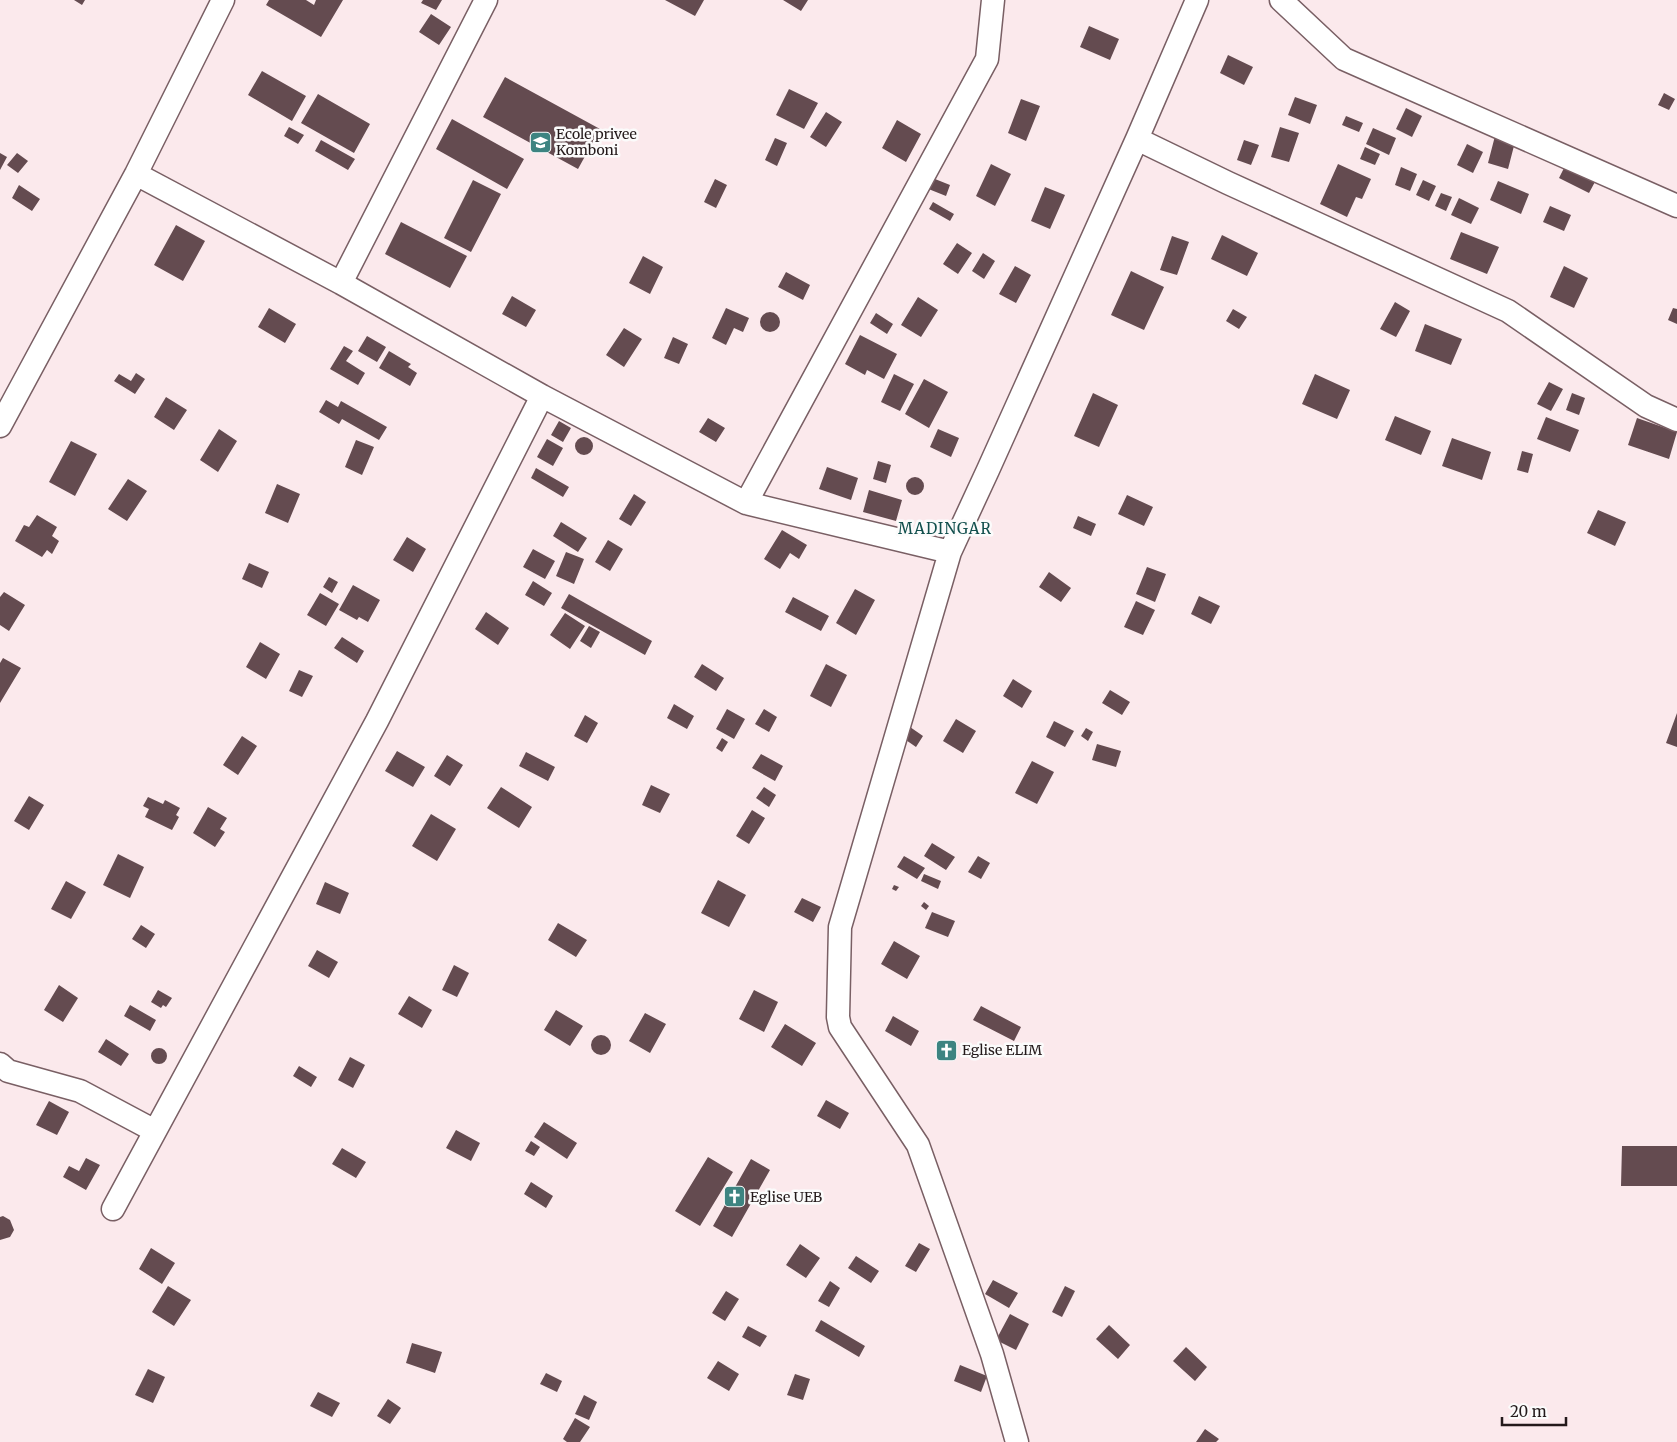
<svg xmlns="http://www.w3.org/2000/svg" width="1677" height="1442" viewBox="0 0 1677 1442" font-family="Merriweather,serif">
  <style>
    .building { fill: #644b50 }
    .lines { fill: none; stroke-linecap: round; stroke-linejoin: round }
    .minor-casing { stroke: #795f64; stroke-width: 25 }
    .minor { stroke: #fff; stroke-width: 22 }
    .labels { text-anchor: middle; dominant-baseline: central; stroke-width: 5; stroke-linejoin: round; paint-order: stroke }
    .poi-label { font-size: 14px; fill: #23191a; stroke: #fbfbfb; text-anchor: start }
    .neighbourhood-label { font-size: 15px; letter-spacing: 1px; fill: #114f4d; stroke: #fbfbfb }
  </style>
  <rect width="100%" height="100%" fill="#fbe9ec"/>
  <!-- building -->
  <path class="building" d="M74,0h11l-3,5z
    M269,0h37l8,5 2,-5h27l-22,37 -55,-32z
    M423,0h19l-6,10 -15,-7z
    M665,0h39l-9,16z
    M783,0h25l-7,11z
    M431,14l20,13 -12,18 -20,-13z
    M1089,26l30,13 -9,21 -30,-13z
    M1228,55l25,12 -9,18 -24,-12z
    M262,71l44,25 -14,25 -44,-26z
    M505,77l95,52 -22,40 -95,-52z
    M789,89l29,14 -14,26 -28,-14z
    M1664,93l11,6 -6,11 -11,-5z
    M318,94l52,30 -16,29 -53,-30z
    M1295,97l22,8 -7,19 -22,-9z
    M1021,99l19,7 -14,35 -18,-8z
    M1406,108l16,8 -10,21 -16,-8z
    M826,112l16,10 -16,25 -16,-10z
    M1346,116l17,7 -4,9 -17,-7z
    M452,119l72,40 -17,30 -71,-40z
    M897,120l24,14 -15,28 -24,-14z
    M289,127l15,8 -6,9 -14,-8z
    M1280,127l19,6 -10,29 -18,-5z
    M1373,128l23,10 -7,17 -23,-11z
    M1495,136l20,6 -7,27 -20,-6z
    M775,138l12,5 -10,23 -12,-6z
    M321,140l34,19 -7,11 -33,-19z
    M1244,140l15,5 -8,20 -14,-5z
    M1467,144l16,8 -10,21 -16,-8z
    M1365,147l15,7 -5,11 -15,-6z
    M0,153l7,4 -7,13z
    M17,153l11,8 -10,12 -11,-8z
    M991,164l20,10 -16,32 -19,-10z
    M1338,164l33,15 -9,20 -6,-2 -9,20 -27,-13z
    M1566,164l30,16 -7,13 -30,-15z
    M1401,167l16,7 -7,17 -15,-6z
    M930,177l20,8 -4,11 -20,-8z
    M715,179l12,6 -11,23 -12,-6z
    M473,180l28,14 -30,58 -27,-14z
    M1423,180l13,6 -7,15 -13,-6z
    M1498,181l31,13 -8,20 -31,-14z
    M19,185l21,14 -8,12 -20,-13z
    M1045,187l20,8 -15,34 -19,-8z
    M1441,193l11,4 -6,14 -11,-5z
    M1459,198l20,10 -8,16 -20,-9z
    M933,202l21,12 -4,7 -21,-12z
    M1550,206l21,9 -7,16 -21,-9z
    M401,222l66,34 -17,32 -65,-34z
    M176,225l29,16 -22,40 -29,-16z
    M1461,232l38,15 -12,27 -37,-15z
    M1222,235l36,18 -11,23 -36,-17z
    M1172,236l17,6 -12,33 -17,-5z
    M957,243l15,10 -14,21 -15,-10z
    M983,253l12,8 -11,18 -12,-8z
    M643,256l20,11 -13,27 -21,-11z
    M1015,266l16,9 -15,28 -17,-9z
    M1564,266l24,12 -14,30 -24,-11z
    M1131,271l33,16 -20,43 -33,-15z
    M786,272l24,13 -7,15 -25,-13z
    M512,296l24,14 -10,17 -24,-13z
    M918,297l20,13 -17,27 -20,-12z
    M1395,302l15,9 -14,26 -16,-8z
    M269,308l27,16 -11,19 -27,-16z
    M726,308l23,10 -6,14 -9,-4 -8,17 -14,-7z
    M1673,308l4,1v15l-9,-4z
    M1233,309l14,8 -8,12 -13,-8z
    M760 322a10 10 0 1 1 20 0a10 10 0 1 1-20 0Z
    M876,313l17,11 -6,10 -17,-11z
    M1425,324l37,15 -11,26 -36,-14z
    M624,328l18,11 -18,28 -18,-12z
    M860,335l37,19 -13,25 -17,-9 -2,5 -20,-11z
    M367,336l19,11 -9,15 -19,-11z
    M673,337l15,7 -9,20 -15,-6z
    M344,346l9,5 -7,10 19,12 -7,12 -28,-16z
    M389,351l22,13 -3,3 9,6 -7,13 -31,-18z
    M136,373l9,6 -10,15 -21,-13 5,-7 12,7z
    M894,374l20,10 -14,27 -19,-9z
    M1315,374l35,16 -13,29 -35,-15z
    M924,379l24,13 -19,36 -24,-14z
    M1549,382l14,7 -12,22 -14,-7z
    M1093,393l25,12 -19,42 -25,-11z
    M1572,393l13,5 -6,17 -13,-5z
    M166,397l21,13 -13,20 -20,-13z
    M326,400l12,7 3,-6 46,26 -8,13 -37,-21 -3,5 -20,-12z
    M1395,416l36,15 -10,24 -36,-15z
    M1546,417l33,13 -9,22 -33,-13z
    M708,418l17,10 -9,14 -17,-10z
    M1637,418l40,14 -8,27 -41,-14z
    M559,421l12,7 -8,14 -12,-7z
    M219,429l18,12 -19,31 -18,-12z
    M938,429l21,9 -8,19 -21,-10z
    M575 446a9 9 0 1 1 18 0a9 9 0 1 1-18 0Z
    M1452,438l39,14 -9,28 -40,-14z
    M547,439l16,9 -10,18 -16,-9z
    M356,440l18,7 -12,28 -17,-8z
    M71,441l26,13 -22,42 -26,-14z
    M1522,451l11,3 -5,19 -11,-3z
    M878,461l13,4 -5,18 -13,-4z
    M827,467l31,11 -7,22 -32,-11z
    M536,468l33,19 -6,10 -32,-19z
    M906 486a9 9 0 1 1 18 0a9 9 0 1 1-18 0Z
    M128,479l19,12 -20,30 -19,-12z
    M277,484l23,10 -12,29 -23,-10z
    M869,490l33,10 -6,21 -33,-9z
    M634,494l12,8 -15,24 -12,-7z
    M1127,495l26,12 -9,19 -26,-12z
    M1598,510l28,12 -11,24 -28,-13z
    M37,515l20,12 -5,9 7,5 -7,13 -5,-4 -5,7 -27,-16 9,-16 5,2z
    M1078,516l18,8 -5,12 -18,-8z
    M561,522l26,16 -9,14 -25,-16z
    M782,530l25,15 -8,14 -9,-6 -10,16 -16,-10z
    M407,537l19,12 -13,23 -20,-12z
    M608,540l15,9 -13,22 -15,-9z
    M533,549l22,12 -10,18 -22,-12z
    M566,552l18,7 -10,25 -18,-8z
    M249,563l20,9 -7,16 -20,-9z
    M1147,567l19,7 -11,28 -19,-8z
    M1049,572l22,16 -10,14 -22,-15z
    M329,577l9,5 -6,11 -9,-6z
    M533,581l19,12 -8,13 -19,-11z
    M353,585l27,15 -12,22 -9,-5 -2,3 -18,-10z
    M855,589l20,11 -19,35 -20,-12z
    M4,592l21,13 -16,26 -9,-6v-28z
    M320,593l19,11 -13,22 -19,-11z
    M569,594l83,47 -7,14 -84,-47z
    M1199,596l21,10 -9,18 -20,-10z
    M793,597l36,19 -8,15 -36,-19z
    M1136,601l19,9 -12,25 -19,-8z
    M486,612l23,16 -11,17 -23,-16z
    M565,613l20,13 -15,23 -20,-14z
    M589,626l11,6 -9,16 -11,-7z
    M342,637l22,14 -7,12 -23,-15z
    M260,642l20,12 -14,25 -20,-12z
    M3,658l18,10 -21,35v-40z
    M702,664l22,14 -8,13 -22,-14z
    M826,664l21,11 -16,32 -21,-11z
    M299,670l14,6 -11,21 -13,-6z
    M1013,679l19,12 -10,17 -19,-12z
    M1110,690l20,12 -8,13 -20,-12z
    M674,704l20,12 -7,13 -20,-11z
    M727,709l18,10 -11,20 -18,-10z
    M764,709l13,8 -8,15 -14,-8z
    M1677,713v34l-11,-4z
    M585,715l13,8 -11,20 -13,-7z
    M956,719l20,12 -13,22 -20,-12z
    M1054,721l20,10 -9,16 -19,-10z
    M910,727l13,9 -7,11 -13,-9z
    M1086,728l7,4 -5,9 -7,-5z
    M242,736l15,10 -19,29 -15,-10z
    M722,738l6,4 -6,10 -6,-4z
    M1097,744l24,7 -5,16 -24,-7z
    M397,751l28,16 -12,20 -28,-16z
    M526,752l29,15 -7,14 -29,-15z
    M761,754l22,12 -8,15 -23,-13z
    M447,755l16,10 -13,21 -16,-10z
    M1032,761l22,11 -17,32 -22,-11z
    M651,785l19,9 -10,19 -18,-8z
    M501,787l31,20 -13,21 -32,-20z
    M764,787l12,8 -7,12 -13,-9z
    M29,796l15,9 -15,25 -15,-9z
    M148,797l15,7 2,-4 15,8 -4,7 3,2 -7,13 -27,-13 4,-8 -6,-3z
    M208,807l19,11 -7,11 5,3 -10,15 -22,-14z
    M752,810l13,8 -16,26 -13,-8z
    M431,814l25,15 -19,32 -25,-15z
    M932,843l23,14 -9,13 -22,-14z
    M118,854l26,13 -14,31 -27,-13z
    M904,856l21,12 -8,11 -20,-12z
    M978,856l12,7 -9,16 -13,-7z
    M924,874l17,7 -3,8 -17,-8z
    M718,880l28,15 -17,32 -28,-14z
    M66,881l20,11 -15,27 -20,-10z
    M325,882l24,11 -9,21 -24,-10z
    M894,885l5,2 -3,4 -4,-2z
    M802,898l19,9 -8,15 -19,-10z
    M924,902l5,4 -3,4 -5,-4z
    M932,912l23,9 -7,16 -23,-9z
    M558,923l29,17 -11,17 -28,-17z
    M141,925l14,9 -9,14 -14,-9z
    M894,941l26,15 -13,23 -26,-15z
    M317,950l21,12 -9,16 -21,-12z
    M454,965l15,8 -12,24 -15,-7z
    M59,985l19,13 -15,24 -19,-12z
    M158,990l14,8 -6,9 -3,-2 -2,3 -10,-6z
    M754,990l24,12 -14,30 -25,-13z
    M409,996l23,14 -10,18 -24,-14z
    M130,1005l26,15 -6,11 -26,-15z
    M981,1006l40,21 -7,14 -41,-21z
    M556,1010l27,16 -13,20 -26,-16z
    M645,1013l21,11 -16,29 -21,-12z
    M893,1016l26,15 -8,15 -26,-15z
    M785,1024l31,19 -14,23 -31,-19z
    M591 1045a10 10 0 1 1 20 0a10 10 0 1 1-20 0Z
    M106,1039l23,15 -8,12 -23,-14z
    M937 1050a8 8 0 1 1 16 0a8 8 0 1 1-16 0Z
    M151 1056a8 8 0 1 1 16 0a8 8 0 1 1-16 0Z
    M350,1057l15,8 -12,23 -15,-8z
    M299,1066l18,11 -6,10 -18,-11z
    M826,1100l23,13 -9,16 -23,-13z
    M49,1101l20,11 -12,23 -21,-10z
    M544,1122l33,21 -10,16 -33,-22z
    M456,1130l24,13 -9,18 -25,-13z
    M531,1141l9,6 -6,9 -9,-5z
    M1622,1146h55v40h-56z
    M342,1148l24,14 -10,16 -24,-14z
    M708,1157l25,15 -33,54 -25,-15z
    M86,1158l14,7 -14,25 -23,-13 6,-11 10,5z
    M751,1159l19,11 -38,67 -19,-11z
    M531,1182l22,14 -7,12 -22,-14z
    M3,1216l7,4 4,10 -4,7 -10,3v-23z
    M919,1243l11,6 -14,23 -11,-6z
    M800,1244l20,14 -14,20 -20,-13z
    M151,1248l24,15 -13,21 -23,-15z
    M856,1256l23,15 -8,12 -23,-15z
    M993,1280l25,13 -9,15 -24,-14z
    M830,1281l10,7 -11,19 -11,-6z
    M168,1286l23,14 -17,26 -22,-14z
    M1065,1286l10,5 -13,26 -10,-5z
    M726,1291l13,8 -14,22 -13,-8z
    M1010,1314l19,10 -13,26 -20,-10z
    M821,1320l44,26 -6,11 -44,-26z
    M1109,1325l21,20 -12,14 -22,-20z
    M748,1326l19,10 -7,11 -18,-10z
    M412,1343l30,9 -7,21 -29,-10z
    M1186,1347l21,20 -12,14 -22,-20z
    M718,1361l21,13 -10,17 -22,-13z
    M960,1365l27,11 -6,16 -27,-11z
    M148,1369l17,8 -12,26 -18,-8z
    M546,1373l16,8 -5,11 -17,-8z
    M795,1374l15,5 -7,21 -16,-5z
    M318,1392l22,11 -8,14 -22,-11z
    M584,1395l13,7 -8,18 -14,-6z
    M388,1399l13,9 -11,16 -13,-8z
    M575,1418l15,9 -10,15h-13l-4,-3z
    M1205,1429l14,10 -3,3h-20z"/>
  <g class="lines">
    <defs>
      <path id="minor" d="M1281,0l63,59 333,147
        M1137,139l91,44 280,128 138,95 31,14
        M136,174l205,109 201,113 204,107 204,49
        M341,283l145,-283
        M0,426l136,-252 87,-174
        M746,503l241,-444 6,-59
        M0,1064l8,7 72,20 75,40
        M113,1209l264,-488 165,-325
        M1017,1442l-25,-88 -74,-209 -78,-118 -2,-10 2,-90 110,-375 38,-82 149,-331 60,-139"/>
    </defs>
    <!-- minor casing -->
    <use href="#minor" class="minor-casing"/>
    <!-- minor -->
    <use href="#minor" class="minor"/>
  </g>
  <!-- icons -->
  <defs>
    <symbol id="school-square" viewBox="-11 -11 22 22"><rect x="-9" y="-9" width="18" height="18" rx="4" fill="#3d8481" stroke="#fbfbfb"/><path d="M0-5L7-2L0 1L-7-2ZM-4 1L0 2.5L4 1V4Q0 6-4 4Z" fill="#fff"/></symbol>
    <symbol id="church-square" viewBox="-11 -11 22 22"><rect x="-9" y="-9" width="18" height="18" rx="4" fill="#3d8481" stroke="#fbfbfb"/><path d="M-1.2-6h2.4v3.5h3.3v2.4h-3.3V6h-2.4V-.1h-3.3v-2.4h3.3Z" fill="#fff"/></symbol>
  </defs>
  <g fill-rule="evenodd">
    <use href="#school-square" x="528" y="130" width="25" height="25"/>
    <use href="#church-square" x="934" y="1038" width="25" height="25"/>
    <use href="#church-square" x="722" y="1184" width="25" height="25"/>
  </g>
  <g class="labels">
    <!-- poi labels -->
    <g class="poi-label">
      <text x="556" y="134">Ecole privee<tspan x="556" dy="16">Komboni</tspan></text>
      <text x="962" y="1050">Eglise ELIM</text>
      <text x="750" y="1197">Eglise UEB</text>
    </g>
    <!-- neighbourhood labels -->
    <g class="neighbourhood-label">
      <text x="945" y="528">MADINGAR</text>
    </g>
  </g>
  <!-- scale -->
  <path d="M1502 1417v8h64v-8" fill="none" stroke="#23191a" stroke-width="2.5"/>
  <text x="1510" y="1417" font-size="15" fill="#23191a" stroke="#fbfbfb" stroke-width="4" paint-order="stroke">20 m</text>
</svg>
